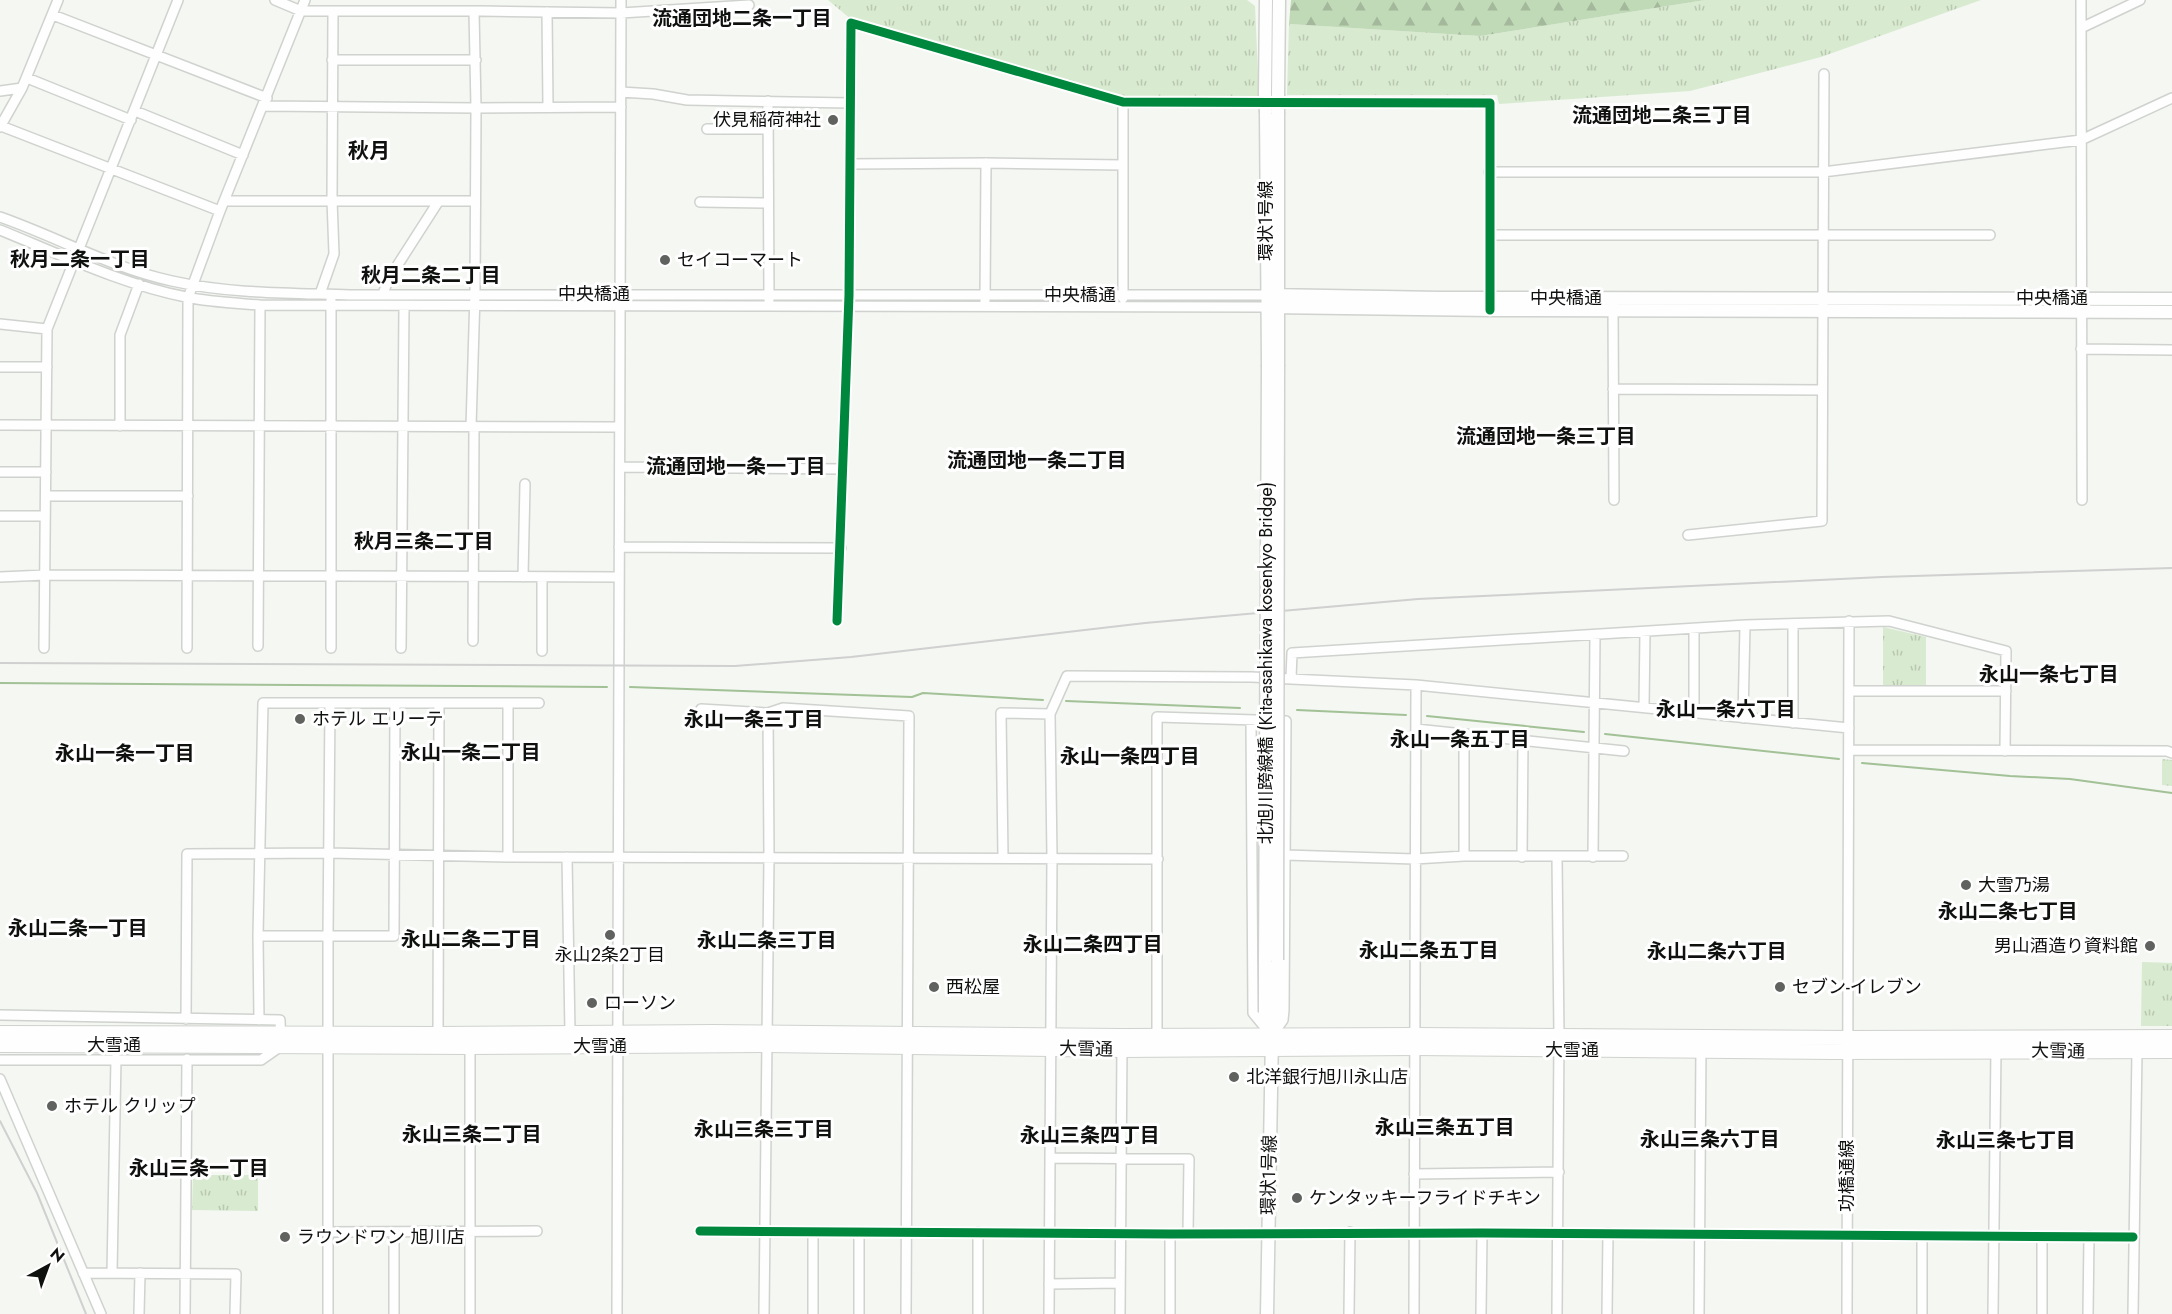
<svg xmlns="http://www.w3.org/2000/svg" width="2172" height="1314" viewBox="0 0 2172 1314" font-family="Jost,'Noto Sans JP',sans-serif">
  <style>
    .grass { fill: url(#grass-tufts) }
    .forest { fill: url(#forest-firs) }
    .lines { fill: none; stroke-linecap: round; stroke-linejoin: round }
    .stream { stroke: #a2c196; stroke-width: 2 }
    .minor-casing { stroke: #cfd2ce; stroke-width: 12 }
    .major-casing { stroke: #cfd2ce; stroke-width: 15 }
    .highway-casing { stroke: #cfd2ce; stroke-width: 16 }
    .minor { stroke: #fdfefd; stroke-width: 9 }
    .major { stroke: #fdfefd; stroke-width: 12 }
    .highway { stroke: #fdfefd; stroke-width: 14 }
    .rail { stroke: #cfd0cf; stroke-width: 2 }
    .major-bridge-casing { stroke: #cfd2ce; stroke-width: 15; stroke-linecap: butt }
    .major-bridge { stroke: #fdfefd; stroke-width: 12 }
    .cycleway-casing { stroke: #fff; stroke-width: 13 }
    .cycleway { stroke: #00873e; stroke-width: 9 }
    .poi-dot { fill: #5f625e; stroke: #fff; stroke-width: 2 }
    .labels { text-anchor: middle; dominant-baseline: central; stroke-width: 6; stroke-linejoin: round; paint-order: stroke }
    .poi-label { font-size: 18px; fill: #0f110f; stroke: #fff; text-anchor: start }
    .street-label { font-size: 18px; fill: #0f110f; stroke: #fff }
    .neighbourhood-label { font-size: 20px; font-weight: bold; fill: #0f110f; stroke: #fff }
    .quarter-label { font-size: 21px; font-weight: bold; fill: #0f110f; stroke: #fff }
  </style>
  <defs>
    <pattern id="grass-tufts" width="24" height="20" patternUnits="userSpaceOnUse" patternTransform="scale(1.5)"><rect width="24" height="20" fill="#d8ead0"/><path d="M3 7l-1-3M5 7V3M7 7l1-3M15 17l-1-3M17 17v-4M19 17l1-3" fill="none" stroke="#b8c8b1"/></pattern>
    <pattern id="forest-firs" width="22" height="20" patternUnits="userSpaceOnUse" patternTransform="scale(1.5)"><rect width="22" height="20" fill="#c0d9b6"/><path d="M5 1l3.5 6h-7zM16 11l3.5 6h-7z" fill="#a4b99b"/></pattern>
  </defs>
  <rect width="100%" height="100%" fill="#f4f7f2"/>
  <!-- grass -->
  <path class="grass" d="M828,0h419l8,6 4,90 -137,3 -270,-79z
    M1705,0h276l-160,57 -131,34 -191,13 -2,-9h-210l2,-71 191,12z
    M1883,627l43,10v49h-43z
    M2162,759l10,1v26l-10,-1z
    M2142,962l30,1v63h-31z
    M193,1175h65v36l-66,-1z"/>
  <!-- forest -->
  <path class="forest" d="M1291,0h414l-225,36 -191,-12z"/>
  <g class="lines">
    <!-- stream -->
    <path class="stream" d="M0,683l607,4
      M630,687l282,10 11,-4 120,7
      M1066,701l174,7
      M1297,710l109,5
      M1427,716l157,16
      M1605,734l234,25
      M1862,763l148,13 60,3 102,14"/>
    <defs>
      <path id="minor" d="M275,0l26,11h179l141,2 128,-8
        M2081,0l1,500
        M547,12l1,95
        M53,15l214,83
        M2081,28l59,-28
        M332,60h144
        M27,78l104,42
        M0,91l22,-3
        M621,92l32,2 34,6 163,3
        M768,101l1,199
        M264,106l212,2 145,-1
        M135,111l108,44
        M1,126l219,85
        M0,127l22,-39 36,-88
        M707,129h61
        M850,164l136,-1 137,2
        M1489,172h334l258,-32 91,-42
        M224,201h251
        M700,202l67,1
        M0,217c57,20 112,51 172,64 58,13 119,12 178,14h917
        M0,230c59,24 124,55 186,67 24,5 49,6 74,8l1007,2
        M1490,235h500
        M320,294l14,-40 -2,-54 1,-189
        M383,294l5,-14 50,-78
        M1123,298v-196
        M331,300v348
        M985,301l1,-138
        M1613,306l1,194
        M0,324l47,5
        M2081,349l91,1
        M0,367h47
        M1613,389l209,1
        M0,425l619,2
        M120,426v-91l19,-51
        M471,427l4,-133 1,-186 -2,-97
        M620,467l223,2
        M0,472h46
        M46,496h142
        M0,516h45
        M1688,535l134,-14 2,-447
        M619,547l222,1
        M0,577l45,-2 574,2
        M523,577l2,-93
        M542,577v74
        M837,621l12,-326 2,-272 272,79 367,1v201
        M1793,624v99
        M473,641l1,-214
        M258,646l2,-341
        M44,648l3,-319 131,-329
        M187,648l1,-350 32,-87 85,-211
        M401,648l3,-341
        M1291,678l1,-25 453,-28 144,-4 117,30 -1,100
        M1849,691h157
        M1644,707l1,-75
        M701,709l67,4 1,143 -5,458
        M768,713l15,-5 126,8 -3,598
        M1694,713v-84
        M1743,718l2,-93
        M1251,720l2,293 14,17
        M1416,729l208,22
        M1464,734v122
        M1849,750l318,1 5,2
        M1285,855l130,4 49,-3h159
        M508,857v-153
        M567,857l3,176
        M1003,857l-2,-144 49,1
        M1522,857l1,-117
        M1557,857l2,179 -2,278
        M1593,857l2,-222
        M258,936h136l1,-233
        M0,1015l280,5 1,26 -20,14h-261
        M186,1019l1,-165 142,-1 179,4 650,2
        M259,1020l-1,-84 5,-233h276
        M438,1038l1,-335
        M1157,1041v-324l129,4 -2,289 -1,10 -8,11
        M470,1047v267
        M0,1079l101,235
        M1050,1158l139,1 -1,74
        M1414,1174l145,-2
        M700,1231l470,3 312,-1 651,4
        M328,1232l209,-1
        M394,1232v82
        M978,1232v82
        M1170,1234v80
        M83,1273l153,1 -1,40
        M112,1273l4,-215
        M1049,1284l71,-1
        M139,1314l1,-41
        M185,1314l2,-255
        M328,1314v-378l2,-233
        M617,1314l4,-1314
        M813,1314v-82
        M859,1314v-82
        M1049,1314l3,-457 -2,-143 17,-38 184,1 165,8 433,43
        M1120,1314l2,-269
        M1349,1314l1,-82
        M1414,1314l2,-629
        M1481,1314l1,-81
        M1607,1314l1,-81
        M1699,1314l2,-268
        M1847,1314l2,-693
        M1922,1314v-78
        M1993,1314l3,-266
        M2042,1314v-78
        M2088,1314l1,-78
        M2133,1314l4,-263"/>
      <path id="major" d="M1265,94l1,-94
        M1278,94l1,-94
        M1266,112l2,253
        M1267,295l173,3 732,1
        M1267,307l223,3 682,2
        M1278,365v-251
        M1265,962v52l6,21
        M1267,1314l5,-278 5,-21v-55"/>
      <path id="highway" d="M0,1033l438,1 275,-2 409,4 293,-1 433,3 324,-1
        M0,1045l470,2 297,-2 355,5 293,-2 419,4 338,-1"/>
    </defs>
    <!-- minor casing -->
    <use href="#minor" class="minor-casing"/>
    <!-- major casing -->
    <use href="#major" class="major-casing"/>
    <!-- highway casing -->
    <use href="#highway" class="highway-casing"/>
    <!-- minor -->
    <use href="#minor" class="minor"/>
    <!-- major -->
    <use href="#major" class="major"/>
    <!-- highway -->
    <use href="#highway" class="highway"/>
    <!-- rail -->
    <path class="rail" d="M0,663l735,3 116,-9 294,-34 273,-24 464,-22 290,-9
      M0,1121l37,72 49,121"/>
    <defs>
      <path id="major-bridge" d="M1265,94l1,18
        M1278,94v20
        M1277,960l1,-595
        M1265,962l3,-597"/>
    </defs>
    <!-- major-bridge casing -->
    <use href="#major-bridge" class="major-bridge-casing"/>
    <!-- major-bridge -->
    <use href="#major-bridge" class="major-bridge"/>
    <defs>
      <path id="cycleway" d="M837,621l12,-326 2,-272 272,79 367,1v207
        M700,1231l470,3 312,-1 651,4"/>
    </defs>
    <!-- cycleway casing -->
    <use href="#cycleway" class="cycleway-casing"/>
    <!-- cycleway -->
    <use href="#cycleway" class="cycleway"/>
  </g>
  <!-- markers -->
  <g class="poi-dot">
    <circle cx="833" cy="120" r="6"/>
    <circle cx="665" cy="260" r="6"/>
    <circle cx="300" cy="719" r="6"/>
    <circle cx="1966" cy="885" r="6"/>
    <circle cx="610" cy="935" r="6"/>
    <circle cx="2150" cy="946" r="6"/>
    <circle cx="934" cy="987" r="6"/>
    <circle cx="1780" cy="987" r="6"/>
    <circle cx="592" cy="1003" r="6"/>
    <circle cx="1234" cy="1077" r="6"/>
    <circle cx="52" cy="1106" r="6"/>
    <circle cx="1297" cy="1198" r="6"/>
    <circle cx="285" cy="1237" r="6"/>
  </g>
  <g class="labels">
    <!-- poi labels -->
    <g class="poi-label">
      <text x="821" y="120" text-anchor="end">伏見稲荷神社</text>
      <text x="677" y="260">セイコーマート</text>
      <text x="312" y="719">ホテル エリーテ</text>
      <text x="1978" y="885">大雪乃湯</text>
      <text x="2138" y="946" text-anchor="end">男山酒造り資料館</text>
      <text x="610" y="955" text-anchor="middle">永山2条2丁目</text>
      <text x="946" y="987">西松屋</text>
      <text x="1792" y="987">セブン-イレブン</text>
      <text x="604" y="1003">ローソン</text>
      <text x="1246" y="1077">北洋銀行旭川永山店</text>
      <text x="64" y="1106">ホテル クリップ</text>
      <text x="1309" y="1198">ケンタッキーフライドチキン</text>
      <text x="297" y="1237">ラウンドワン 旭川店</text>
    </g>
    <!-- street labels -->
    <g class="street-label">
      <text transform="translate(1266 221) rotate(-90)">環状1号線</text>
      <text x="594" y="294">中央橋通</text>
      <text x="1080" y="295">中央橋通</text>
      <text x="1566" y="298">中央橋通</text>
      <text x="2052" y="298">中央橋通</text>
      <text transform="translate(1266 663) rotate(-90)">北旭川跨線橋 (Kita-asahikawa kosenkyo Bridge)</text>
      <text x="114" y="1045">大雪通</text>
      <text x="600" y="1046">大雪通</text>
      <text transform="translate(1086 1049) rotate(1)">大雪通</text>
      <text x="1572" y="1050">大雪通</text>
      <text transform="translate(2058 1051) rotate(1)">大雪通</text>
      <text transform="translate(1269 1175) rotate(-89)">環状1号線</text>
      <text transform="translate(1847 1176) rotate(-90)">功橋通線</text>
    </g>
    <!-- neighbourhood labels -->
    <g class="neighbourhood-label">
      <text x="742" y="18">流通団地二条一丁目</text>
      <text x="1662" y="115">流通団地二条三丁目</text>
      <text x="80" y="259">秋月二条一丁目</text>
      <text x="431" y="275">秋月二条二丁目</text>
      <text x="1546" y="436">流通団地一条三丁目</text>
      <text x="1037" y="460">流通団地一条二丁目</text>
      <text x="736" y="466">流通団地一条一丁目</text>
      <text x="424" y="541">秋月三条二丁目</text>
      <text x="2049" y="674">永山一条七丁目</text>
      <text x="1726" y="709">永山一条六丁目</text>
      <text x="754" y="719">永山一条三丁目</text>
      <text x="1460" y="739">永山一条五丁目</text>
      <text x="471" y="752">永山一条二丁目</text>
      <text x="125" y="753">永山一条一丁目</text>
      <text x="1130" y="756">永山一条四丁目</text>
      <text x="2008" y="911">永山二条七丁目</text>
      <text x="78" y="928">永山二条一丁目</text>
      <text x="471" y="939">永山二条二丁目</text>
      <text x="767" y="940">永山二条三丁目</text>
      <text x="1093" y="944">永山二条四丁目</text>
      <text x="1429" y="950">永山二条五丁目</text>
      <text x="1717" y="951">永山二条六丁目</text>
      <text x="1445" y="1127">永山三条五丁目</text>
      <text x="764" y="1129">永山三条三丁目</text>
      <text x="472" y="1134">永山三条二丁目</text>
      <text x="1090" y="1135">永山三条四丁目</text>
      <text x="1710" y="1139">永山三条六丁目</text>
      <text x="2006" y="1140">永山三条七丁目</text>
      <text x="199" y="1168">永山三条一丁目</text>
    </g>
    <!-- quarter labels -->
    <g class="quarter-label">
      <text x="369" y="151">秋月</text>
    </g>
  </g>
  <!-- north arrow -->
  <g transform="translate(48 1266) rotate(41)" stroke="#ffffff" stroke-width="4.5" paint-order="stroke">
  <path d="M0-4.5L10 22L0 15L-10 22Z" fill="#0f110f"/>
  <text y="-9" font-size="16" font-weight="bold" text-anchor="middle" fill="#0f110f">N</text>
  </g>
</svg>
